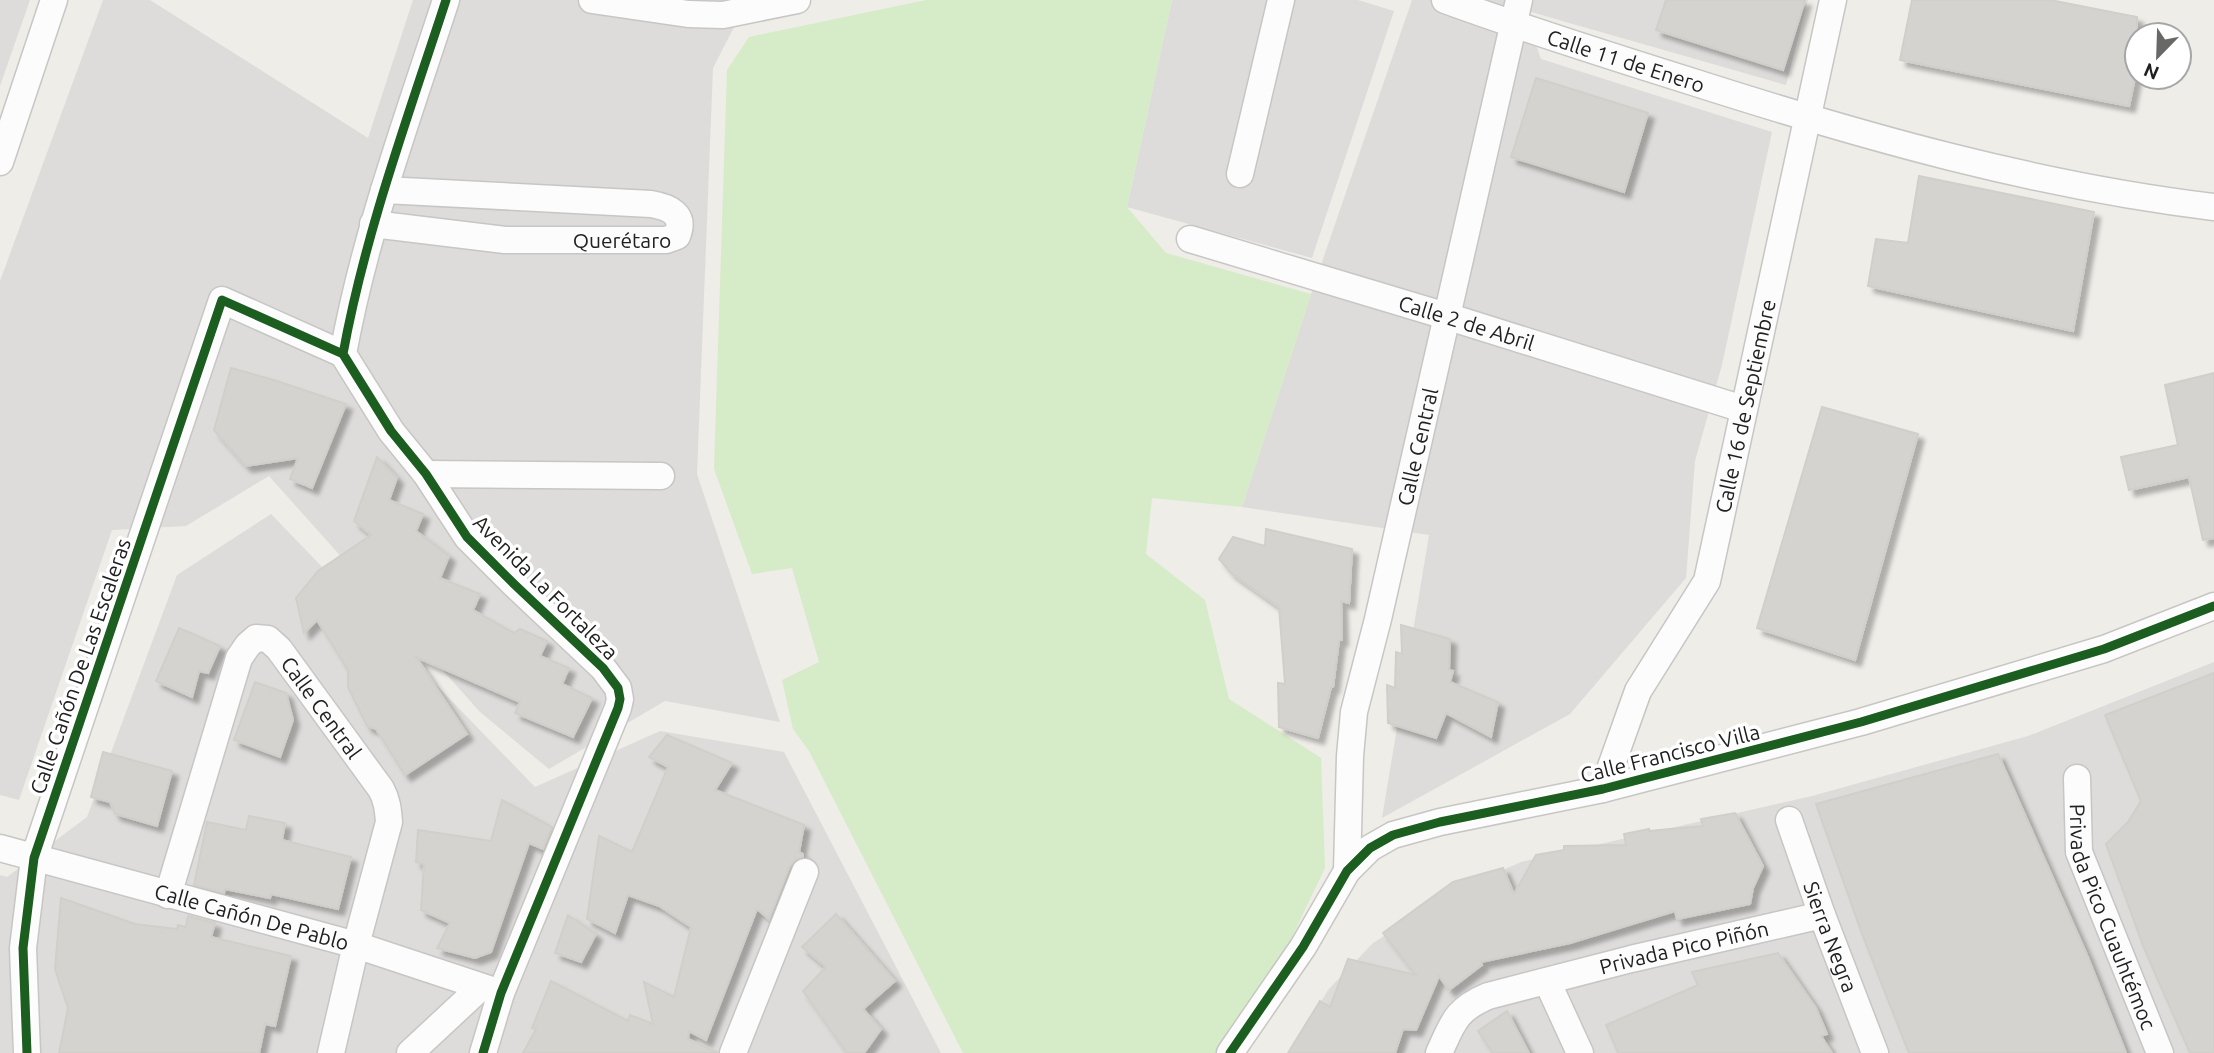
<svg xmlns="http://www.w3.org/2000/svg" width="2214" height="1053" viewBox="0 0 2214 1053" font-family="Ubuntu,sans-serif">
  <style>
    .residential { fill: #dddcda }
    .grass { fill: #d6ebc8 }
    .building { fill: #d5d3cf; stroke: #d1cfca; stroke-width: 2; filter: url(#shadow) }
    .lines { fill: none; stroke-linecap: round; stroke-linejoin: round }
    .street-casing { stroke: #c7c6c4; stroke-width: 29 }
    .street { stroke: #fcfcfc; stroke-width: 26 }
    .cycleway-casing { stroke: #fff; stroke-width: 13 }
    .cycleway { stroke: #1b5e20; stroke-width: 9 }
    .labels { text-anchor: middle; dominant-baseline: central; stroke-width: 7; stroke-linejoin: round; paint-order: stroke }
    .street-label { font-size: 21px; fill: #202020; stroke: #fff }
  </style>
  <defs>
    <filter id="shadow"><feDropShadow dx="6" dy="6" stdDeviation="2" flood-color="#0004"/></filter>
  </defs>
  <rect width="100%" height="100%" fill="#eeede8"/>
  <!-- residential -->
  <path class="residential" d="M0,0h30l-30,86z
    M103,0h47l218,138 45,-138h335l-35,68 -16,406 83,248 -115,-21 -116,68 -69,-57 -211,-236 -83,50 -74,4 -93,270 -19,-5v-514z
    M1172,0h186l36,11 -82,247 -185,-51z
    M1412,0h396l-22,85 -262,-75 17,49 231,73 -50,233 -27,96 -9,117 -116,136 -188,104 47,-283 -187,-28 69,-213z
    M271,514l264,273 125,-56 124,21 157,301h-941v-178l7,2 80,-60 90,-242z
    M2214,662v391h-923l37,-63 45,-47 80,-51 68,-30 291,-66 216,-60z"/>
  <!-- grass -->
  <path class="grass" d="M926,0h246l-45,207 39,46 145,41 -69,213 -90,-9 -6,56 59,46 24,99 92,59 4,110 -34,71 -76,114h-252l-154,-302 -16,-22 -11,-49 37,-18 -27,-94 -40,6 -38,-105 13,-399 22,-33z"/>
  <!-- building -->
  <path class="building" d="M1666,0h139l-22,70 -127,-40z
    M1912,0h138l87,17v51l-8,38 -229,-46z
    M1536,78l112,35 -24,79 -113,-35z
    M1919,176l175,36 -21,119 -205,-45 8,-47 32,4z
    M231,368l43,12 72,24 -34,84 -22,-9 8,-21 -52,8 -32,-36z
    M2214,373v165l-11,2 -14,-63 -60,13 -8,-33 57,-12 -13,-60z
    M1822,407l96,27 -63,226 -98,-32z
    M377,457l20,21 -8,22 34,14 -7,17 33,25 -9,22 40,16 -7,16 41,23 6,-4 27,12 -7,15 29,12 -7,16 30,14 -19,39 -58,-24 5,-11 -104,-45 51,77 -62,41 -29,-46 -9,-3 -19,-39v-17l-31,-50 -13,13 -8,-35 22,-27 53,-36 -17,-14z
    M1266,529l86,20 -3,54 -8,-2 1,39h-3l-6,47h-2l-13,51 -39,-11 -1,-44 7,1 -6,-77 -48,-34 -12,-14 14,-22 32,9z
    M1401,625l49,14 -1,31 4,1 -3,11 48,20 -7,35 -45,-24 -10,25 -48,-15 -1,-38 8,3 1,-36 6,2z
    M179,628l41,18 -12,27 -9,-2 -7,26 -36,-16z
    M2214,673v380h-24l-46,-105 -38,-104 22,-22 13,-21 -36,-86z
    M255,682l31,11 7,27 -13,37 -46,-17z
    M667,735l65,28 -17,27 89,35 -5,27 4,2v3l-8,3 -5,6 -21,53 -12,-10 -51,131 -17,-9 -1,8 30,14h-195l13,-24 -4,-1 19,-47 77,40 2,-6 23,9 -9,-42 30,15 17,-70 -32,-21 -31,-11 -13,38 -28,-14 12,-83 33,16 36,-85 -19,-10z
    M103,752l69,19 -15,55 -42,-12 -5,-12 -19,-5z
    M1998,754l89,201 39,98h-217l-47,-119 -46,-130z
    M502,800l50,27 -9,22 -14,-6 -38,109 -16,6 -38,-10 13,-25 -29,-13 3,-46 -8,-2 2,-32 73,11z
    M1735,813l28,53 -10,22 -3,16 -73,15 -2,-8 -105,32 -89,19 1,3 -33,25 -10,-14 -23,54 -13,-1 -8,24h-107l32,-52 10,6 18,-48 68,16 -33,-42 70,-51 50,-14 11,26 22,-39 28,-5v-4l62,-1 -2,-11 25,-5v2l54,-5 -2,-7z
    M249,816l36,7 -3,17 69,17 -13,52 -67,-15 -1,4 -45,-9 -1,4 -30,-8 13,-63 39,8z
    M61,898l74,26 42,5 1,-4 8,2 2,-11 27,7 -4,14 80,19 -16,70 -10,-2 -6,29h-200l9,-45 -13,-39z
    M836,914l59,67 -32,28 18,20 -17,24h-17l-44,-62 23,-24 -24,-20z
    M568,915l28,19 -15,28 -26,-9z
    M1778,953l38,55 11,26 -6,2 11,17h-214l-12,-28 92,-40 -6,-13z
    M1507,1011l22,42h-36l-15,-22z"/>
  <g class="lines">
    <defs>
      <g id="street">
        <path d="M446,0c-38,117 -81,233 -103,354l48,77 35,43 41,63 47,47 89,84 15,20 2,11 -2,9 -117,285 -18,60"/>
        <path d="M592,0l96,14 35,1 74,-15"/>
        <path id="s1" d="M1445,0c82,30 165,56 248,82 169,54 344,104 521,125"/>
        <path d="M0,162l54,-162"/>
        <path d="M1240,174l41,-174"/>
        <path id="s2" d="M373,224l132,16h161l11,-4c9,-22 -8,-29 -26,-32l-267,-14"/>
        <path id="s3" d="M1190,239l256,77 297,93"/>
        <path d="M426,474l235,2"/>
        <path id="s4" d="M2077,778l2,74 81,201"/>
        <path id="s5" d="M1603,789l35,-98 69,-110 126,-581"/>
        <path id="s6" d="M1789,820l33,95 53,138"/>
        <path id="s7" d="M0,848l356,97 145,48"/>
        <path id="s8" d="M1347,871l3,-115 4,-44 24,-93 141,-619"/>
        <path id="s9" d="M168,895l71,-237 9,-13 8,-7 12,1 11,10 102,140c6,11 7,20 8,33l-33,123 -25,108"/>
        <path d="M1547,981l33,72"/>
        <path d="M27,1053l-4,-105 11,-90 188,-558 121,54"/>
        <path d="M410,1053l71,-66"/>
        <path d="M733,1053l72,-181"/>
        <path d="M1230,1053l73,-106 44,-76 23,-23 23,-13 47,-13 163,-33 258,-67 243,-73 110,-43"/>
        <path id="s10" d="M1439,1053c14,-30 16,-43 49,-57l143,-37 191,-44"/>
      </g>
    </defs>
    <!-- street casing -->
    <use href="#street" class="street-casing"/>
    <!-- street -->
    <use href="#street" class="street"/>
    <defs>
      <path id="cycleway" d="M446,0c-38,117 -81,233 -103,354l48,77 35,43 41,63 47,47 89,84 15,20 2,11 -2,9 -117,285 -18,60
        M27,1053l-4,-105 11,-90 188,-558 121,54
        M1230,1053l73,-106 44,-76 23,-23 23,-13 47,-13 163,-33 258,-67 243,-73 110,-43"/>
    </defs>
    <!-- cycleway casing -->
    <use href="#cycleway" class="cycleway-casing"/>
    <!-- cycleway -->
    <use href="#cycleway" class="cycleway"/>
  </g>
  <g class="labels">
    <!-- street labels -->
    <g class="street-label">
      <text stroke="none"><textPath href="#s1" startOffset="191">Calle 11 de Enero</textPath></text>
      <text stroke="none"><textPath href="#s2" startOffset="250">Querétaro</textPath></text>
      <text stroke="none"><textPath href="#s3" startOffset="289">Calle 2 de Abril</textPath></text>
      <text stroke="none"><textPath href="#s5" startOffset="413">Calle 16 de Septiembre</textPath></text>
      <text stroke="none"><textPath href="#s8" startOffset="432">Calle Central</textPath></text>
      <text transform="translate(546 587) rotate(45)">Avenida La Fortaleza</text>
      <text transform="translate(80 666) rotate(-71)">Calle Cañón De Las Escaleras</text>
      <text stroke="none"><textPath href="#s9" startOffset="373">Calle Central</textPath></text>
      <text transform="translate(1670 753) rotate(-14)">Calle Francisco Villa</text>
      <text stroke="none"><textPath href="#s4" startOffset="145">Privada Pico Cuauhtémoc</textPath></text>
      <text stroke="none"><textPath href="#s7" startOffset="261">Calle Cañón De Pablo</textPath></text>
      <text stroke="none"><textPath href="#s6" startOffset="124">Sierra Negra</textPath></text>
      <text stroke="none"><textPath href="#s10" startOffset="280">Privada Pico Piñón</textPath></text>
    </g>
  </g>
  <!-- north arrow -->
  <g transform="translate(2158 56) rotate(203)"><circle r="33" fill="#ffffff" stroke="#a6a6a6" stroke-width="2"/>
  <path d="M0-5L12 26L0 18L-12 26Z" fill="#686866"/>
  <text y="-10" font-size="19" font-weight="bold" text-anchor="middle" fill="#202020">N</text>
  </g>
</svg>
